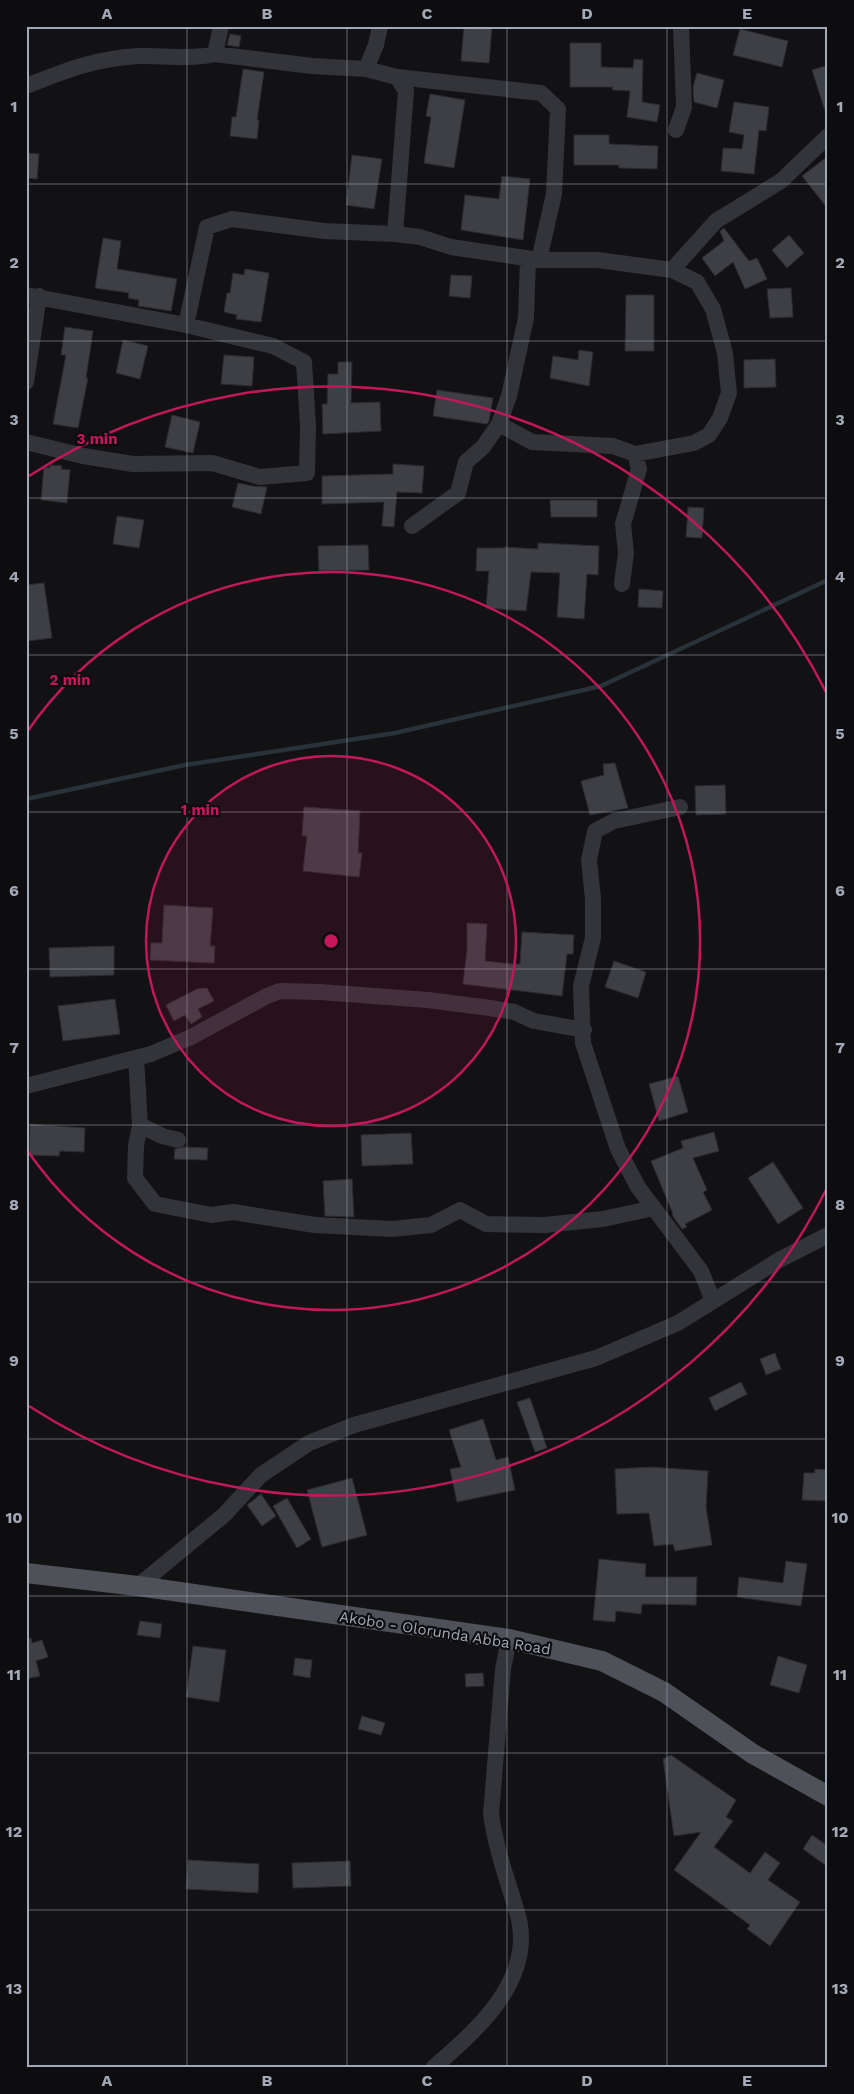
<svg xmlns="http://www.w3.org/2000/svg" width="854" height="2094" viewBox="0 0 854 2094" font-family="'Work Sans',sans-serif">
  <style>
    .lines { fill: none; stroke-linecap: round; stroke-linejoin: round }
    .stream { stroke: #283239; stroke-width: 4.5 }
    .building { fill: #3e3f44; stroke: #2c2c30 }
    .minor { stroke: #333439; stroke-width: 16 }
    .major { stroke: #4f5159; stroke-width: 20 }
    .grid { fill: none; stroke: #a3a9b6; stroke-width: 1; stroke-opacity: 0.55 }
    .ring { fill: none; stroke: #c2185b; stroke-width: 2.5 }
    .labels { text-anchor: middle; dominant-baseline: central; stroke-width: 4.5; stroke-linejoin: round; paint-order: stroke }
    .street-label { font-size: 15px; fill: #a3a9b6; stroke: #0d0d0f }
    .centre { fill: #c2185b; stroke: #0d0d0f; stroke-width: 2.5 }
    .ring-label { font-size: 15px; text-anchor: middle; font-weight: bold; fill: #c2185b; stroke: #0d0d0f; stroke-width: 4.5; stroke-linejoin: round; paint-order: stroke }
    .neatline { fill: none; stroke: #a3a9b6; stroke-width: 2 }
    .grid-label { font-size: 16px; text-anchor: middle; font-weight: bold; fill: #a3a9b6 }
  </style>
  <rect width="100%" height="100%" fill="#121214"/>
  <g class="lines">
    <!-- stream -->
    <path class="stream" d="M26,799l159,-34 210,-32 206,-47 227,-106"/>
  </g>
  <!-- building -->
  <path class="building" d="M464,26h28l-3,37 -28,-2z
    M740,29l48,12 -6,26 -49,-12z
    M230,34l11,2 -2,11 -12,-2z
    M570,43h31v24l32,1 1,-9 9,1 -1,42 18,3 -3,17 -30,-5 3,-26 -18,-1 1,-3h-43z
    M828,65v45l-3,1 -13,-41z
    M243,69l21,3 -7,48h2l-2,19 -27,-3 2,-19h4z
    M697,73l27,7 -7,28 -23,-6 -1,-15z
    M430,94l35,6 -11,68 -30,-5 7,-46 -5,-1z
    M734,102l35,5 -3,24 -7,-1 -5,44 -33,-3 2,-23 19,1 2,-14 -15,-3z
    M574,135h35v9l49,2 -1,23 -38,-1v-3h-45z
    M26,153l13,1 -2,25 -11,-1z
    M352,155l30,4 -8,50 -28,-4z
    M828,156v53l-26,-33z
    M502,176l28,3 -7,61 -62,-10 4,-35 34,4z
    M724,228l25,33 8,-3 10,21 -22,10 -12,-27 -18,14 -13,-18 22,-17 -4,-10z
    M789,235l15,18 -17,15 -15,-18z
    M103,238l18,3 -4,28 60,10 -6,32 -33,-5 1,-6 -11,-2 1,-5 -34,-5z
    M245,269l24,4 -8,49 -25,-3 1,-4 -13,-3 3,-19h3l3,-20 11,2z
    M451,275l21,1 -2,22 -21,-2z
    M791,288l2,29 -23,1 -3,-29z
    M626,295h28v56h-29z
    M65,327l28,4 -7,47h2l-10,50 -25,-4 13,-69h-5z
    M123,340l25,6 -8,33 -24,-6z
    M579,350l14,2 -4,34 -39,-8 3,-22 25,4z
    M224,355l30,2 -2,29 -31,-2z
    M775,359l1,28 -32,1v-28z
    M338,362h14l-1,41 29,-1 1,29 -58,3 -1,-30h5l1,-30h10z
    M437,390l56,8 -4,23 -2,3 -54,-8z
    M172,415l28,7 -7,31 -28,-6z
    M393,464l31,2 -2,27 -25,-1 -3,35 -12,-1 2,-24 -62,2v-28l71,-2z
    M50,465l12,1 -1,3 9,1 -3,33 -26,-3 3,-33 6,1z
    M238,483l14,3 15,1 -6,27 -29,-7z
    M550,500h47v17h-46z
    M688,507l16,1 -2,30 -16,-1z
    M117,516l27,4 -5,28 -26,-4z
    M538,543l61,3 -1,29 -11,-1 -3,45 -27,-2 3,-44 -29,-1 -5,39 -40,-3 3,-37h-13l1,-23h27v-1l34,2z
    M368,545l1,25 -50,1 -1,-25z
    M44,583l8,55 -24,3 -2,-56z
    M639,589l24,2 -1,17 -24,-1z
    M615,763l13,45 -38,7 -9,-34 23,-6 -1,-11z
    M725,785l1,29 -30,1 -1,-29z
    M304,807l56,4 -2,42h4l-3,24 -56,-6 4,-35h-5z
    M164,905l49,3 -3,38h5l-1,17 -64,-3 1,-17h11z
    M467,923l20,1 -2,37 27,3h8l2,-32 52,3 -1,19h-6l-5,42 -99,-12 4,-34z
    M114,946v29l-64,2 -1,-29z
    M614,961l32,11 -8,26 -33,-11z
    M207,988l7,13 -16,8 4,8 -11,7 -6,-9 -11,6 -8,-16 31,-16z
    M115,999l5,35 -57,7 -5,-35z
    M678,1076l10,36 -29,9 -10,-37z
    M30,1124l55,4 -1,24 -24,-1 -1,5 -30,-1z
    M714,1132l5,19 -26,7 14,32 -4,2 9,18 -27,14 2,3 -5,2 -10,-14 1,-1 -22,-53 32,-13 -2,-7z
    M411,1133l2,31 -51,2 -1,-31z
    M184,1147l24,1 -1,12 -33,-1 1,-10z
    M773,1162l30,46 -25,16 -30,-46z
    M352,1179l2,38 -29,-1 -2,-35z
    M775,1353l6,16 -15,6 -6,-16z
    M741,1382l6,12 -32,17 -6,-13z
    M530,1398l17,50 -12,4 -18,-50z
    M483,1419l13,41 12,-3 7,33 -58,12 -7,-33 11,-2 -12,-37z
    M651,1467l57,4 -2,36 6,38 -37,6 -2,-7 -19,2 -5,-33 -32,1 -2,-45z
    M815,1469l13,1v31l-26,-1 2,-27h11z
    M352,1478l15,57 -45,12 -15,-57z
    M261,1494l15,22 -14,10 -15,-21z
    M287,1498l24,41 -14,9 -24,-42z
    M599,1559l47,5 -1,13h52l-1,28 -54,-1 -1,10 -25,-3 -1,11 -22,-2z
    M786,1561l21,3 -6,42 -64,-9 2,-20 44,6z
    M140,1621l22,3 -2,14 -23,-3z
    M31,1638l1,5 10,-3 6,17 -12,4 4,15 -14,3v-40z
    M193,1646l33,4 -7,52 -33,-5z
    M778,1656l29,9 -8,28 -29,-8z
    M295,1658l17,2 -2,18 -17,-3z
    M483,1673l1,13 -18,1 -1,-13z
    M362,1716l23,7 -4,12 -23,-6z
    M671,1755l65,45 -10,17 7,4 -19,26 36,26 15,-21 15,11 -12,17 32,22 -30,44 -23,-17 3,-4 -76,-55 27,-38 -27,4 -11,-77z
    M812,1835l16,11v21l-25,-18z
    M188,1860l71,4 -1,29 -72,-4z
    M350,1861l1,25 -58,2 -1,-25z"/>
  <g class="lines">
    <!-- minor -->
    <path class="minor" d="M215,54l6,-28
      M366,69l10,-24 4,-19
      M397,77l144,16 17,16 -4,85 -15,66
      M26,86c41,-16 67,-27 112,-30 26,-1 51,4 77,-2l97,12 54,3 31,8 9,14 -11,143 25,3 31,10 88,13h59l74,10 25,12 16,27 12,44 4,40 -9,25 -11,17 -15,8 -59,11 -22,-8 -81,-4 -33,-18
      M676,130l8,-23 -3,-81
      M672,270l44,-49 65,-40 47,-45
      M26,295l160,30 21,-98 25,-8 92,12 71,3
      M26,382l13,-86
      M26,442l57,14 50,8 79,-1 48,14 47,-4 1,-47 -4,-64 -31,-16 -87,-21
      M412,526l46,-33 8,-31 17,-15 16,-23 10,-28 17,-78 2,-60
      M622,584l4,-31 -3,-29 16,-55 -4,-15
      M680,807l-66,14 -19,10 -6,29 4,39v39l-12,48 2,57 35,106 20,38 63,84 12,30
      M136,1058l4,67 22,11 16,4
      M26,1086l125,-32 40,-17 76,-41 13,-5 40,1 108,8 62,8 24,4 20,9 50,9
      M140,1125l-4,21 -1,32 20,26 56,11 22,-3 82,13 77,4 39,-4 29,-15 26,14 58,1 59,-6 51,-11
      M138,1586l86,-71 37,-40 48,-32 45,-18 242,-67 82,-35 101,-63 49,-25
      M433,2068c41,-36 96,-82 87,-143 -1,-9 -5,-18 -7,-26 -9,-28 -18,-56 -22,-85l12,-145 6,-30"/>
    <!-- major -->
    <path class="major" d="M26,1573l112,13 371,53 93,22 62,31 89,62 75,42"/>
  </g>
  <!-- grid -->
  <path class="grid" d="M187,26v2042M347,26v2042M507,26v2042M667,26v2042M26,184h802M26,341h802M26,498h802M26,655h802M26,812h802M26,969h802M26,1125h802M26,1282h802M26,1439h802M26,1596h802M26,1753h802M26,1910h802"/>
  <!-- distance rings -->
  <circle cx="331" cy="941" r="185" fill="#c2185b" fill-opacity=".12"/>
  <g class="ring">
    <circle cx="331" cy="941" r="185"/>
    <path d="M27 732A369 369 0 1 1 27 1150"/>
    <path d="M827 1188A554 554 0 0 1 29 1406M29 476A554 554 0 0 1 827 694"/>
  </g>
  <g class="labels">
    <!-- street labels -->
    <g class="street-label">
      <text transform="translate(445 1633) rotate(9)">Akobo - Olorunda Abba Road</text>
    </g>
  </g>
  <circle cx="331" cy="941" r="8" class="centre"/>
  <g class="ring-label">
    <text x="97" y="444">3 min</text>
    <text x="70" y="685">2 min</text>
    <text x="200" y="815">1 min</text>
  </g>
  <!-- border -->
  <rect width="854" height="2094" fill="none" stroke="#0d0d0f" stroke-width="55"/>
  <rect x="28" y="28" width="798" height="2038" class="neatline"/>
  <g class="grid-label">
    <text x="107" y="19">A</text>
    <text x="267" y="19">B</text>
    <text x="427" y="19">C</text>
    <text x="587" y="19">D</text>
    <text x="747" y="19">E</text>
    <text x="14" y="112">1</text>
    <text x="840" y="112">1</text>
    <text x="14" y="268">2</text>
    <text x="840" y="268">2</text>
    <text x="14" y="425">3</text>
    <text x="840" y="425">3</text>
    <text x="14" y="582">4</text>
    <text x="840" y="582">4</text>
    <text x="14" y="739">5</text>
    <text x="840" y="739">5</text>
    <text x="14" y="896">6</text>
    <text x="840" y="896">6</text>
    <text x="14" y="1053">7</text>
    <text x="840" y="1053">7</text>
    <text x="14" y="1210">8</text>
    <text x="840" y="1210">8</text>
    <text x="14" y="1366">9</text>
    <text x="840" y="1366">9</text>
    <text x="14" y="1523">10</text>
    <text x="840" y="1523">10</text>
    <text x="14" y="1680">11</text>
    <text x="840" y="1680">11</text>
    <text x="14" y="1837">12</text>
    <text x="840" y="1837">12</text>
    <text x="14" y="1994">13</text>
    <text x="840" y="1994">13</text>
    <text x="107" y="2086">A</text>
    <text x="267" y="2086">B</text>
    <text x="427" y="2086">C</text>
    <text x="587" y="2086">D</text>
    <text x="747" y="2086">E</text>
  </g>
</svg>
